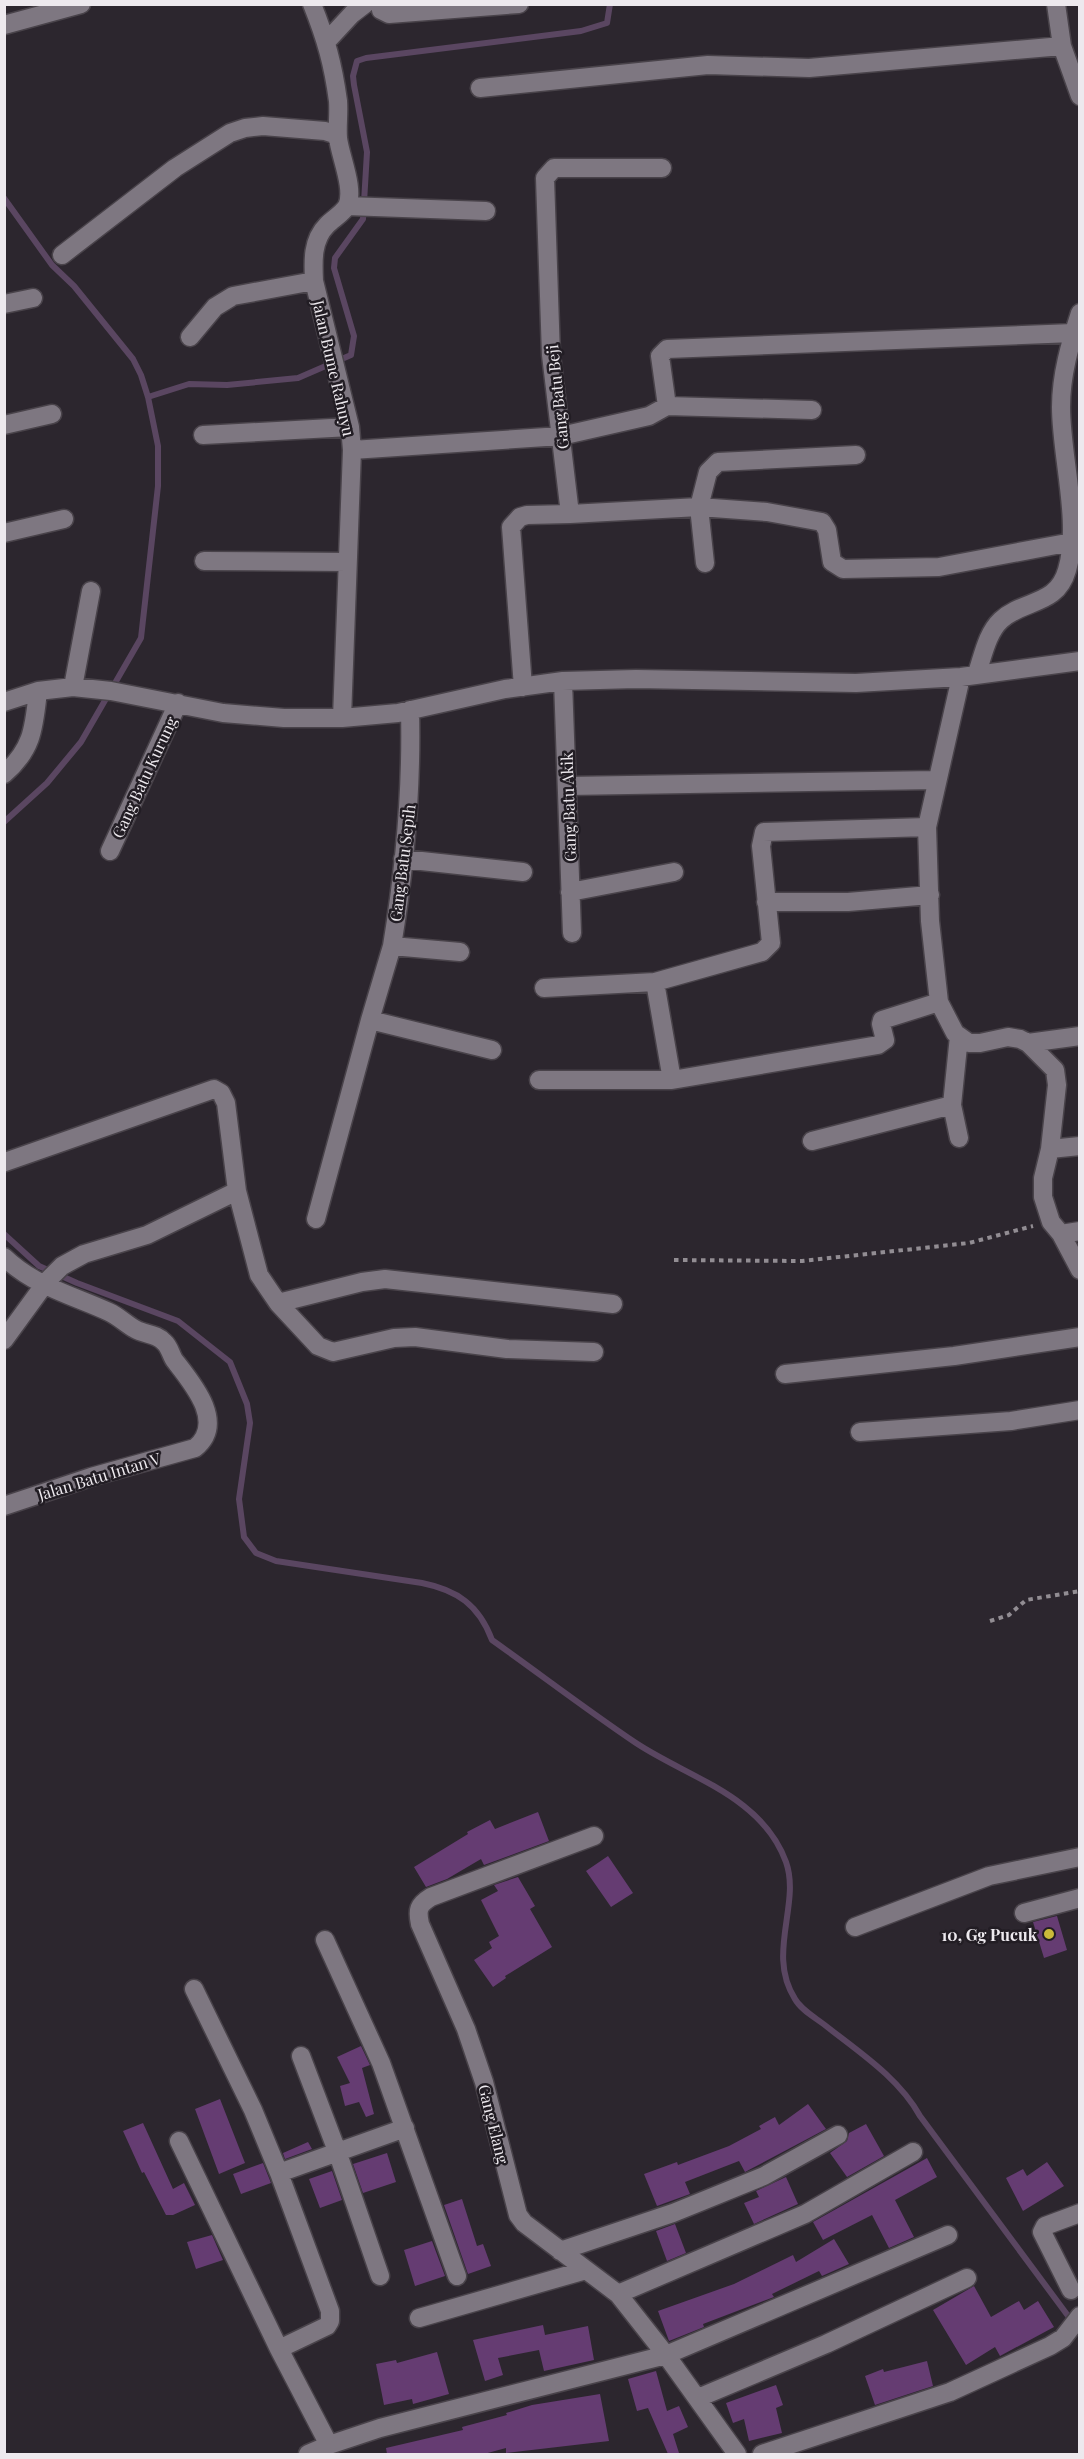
<svg xmlns="http://www.w3.org/2000/svg" width="1084" height="2459" viewBox="0 0 1084 2459" font-family="'Playfair Display',serif">
  <style>
    .lines { fill: none; stroke-linecap: round; stroke-linejoin: round }
    .stream { stroke: #5a4661; stroke-width: 6 }
    .building { fill: #653c72 }
    .minor-casing { stroke: #49434a; stroke-width: 21 }
    .path { stroke: #928d93; stroke-width: 4; stroke-dasharray: 4.5 4.5; stroke-linecap: butt }
    .minor { stroke: #7e7781; stroke-width: 18 }
    .poi-dot { fill: #caba3a; stroke: #221d24; stroke-width: 2 }
    .labels { text-anchor: middle; dominant-baseline: central; stroke-width: 5; stroke-linejoin: round; paint-order: stroke }
    .street-label { font-size: 16px; fill: #ede9ee; stroke: #221d24 }
    .poi-label { font-size: 16px; font-weight: bold; fill: #ede9ee; stroke: #221d24; text-anchor: end }
  </style>
  <rect width="100%" height="100%" fill="#2c262e"/>
  <g class="lines">
    <!-- stream -->
    <path class="stream" d="M4,198l48,67 22,21 59,73 8,16 7,22 10,49v40l-17,152 -60,104 -34,41 -43,39
      M148,397l41,-13 38,1 71,-7 53,-23 3,-19 -20,-68 1,-10 28,-39 4,-67 -13,-67 -1,-9 4,-15 9,-3 215,-27 26,-8 3,-19
      M4,1234l35,32 38,17 101,38 52,41 17,42 3,19 -11,76 5,38 12,16 20,8 146,22c35,7 57,22 70,57 48,34 95,70 144,103 53,35 126,53 150,119 15,42 -20,92 9,137 6,11 21,19 31,27 33,26 73,52 94,90l160,216"/>
  </g>
  <!-- building -->
  <path class="building" d="M538,1812l11,29 -65,24 -3,-6 -34,20 -21,8 -12,-20 54,-33 -1,-2 23,-12 5,9z
    M608,1856l25,37 -22,14 -25,-36z
    M518,1877l17,29 -5,3 22,38 -47,29 1,2 -13,9 -19,-27 18,-12 -3,-6 10,-6 -18,-36 17,-9 -4,-6z
    M1057,1916l10,34 -23,8 -11,-36z
    M361,2046l9,19 -8,3 12,46 -8,3 -7,-15 -14,4 -5,-20 10,-3 -13,-26z
    M220,2099l25,64 -26,11 -24,-65z
    M808,2104l18,25 -81,43 -6,-11 -54,21 5,12 -33,12 -13,-32 33,-12 1,3 51,-19 32,-17 -2,-3 16,-9 4,8z
    M143,2123l30,66 11,-6 11,22 -22,10h-7l-22,-43 -2,1 -19,-42z
    M866,2124l18,32 -37,21 -17,-24 17,-12 2,-8z
    M308,2142l4,7 -27,10 -2,-6z
    M387,2153l9,29 -33,11 -10,-29z
    M927,2158l10,19 -42,23 19,37 -25,11 -17,-33 -49,25 -10,-18z
    M1047,2162l17,24 -41,25 -17,-33 17,-9 4,7z
    M263,2163l8,20 -30,11 -8,-20z
    M332,2171l10,29 -22,8 -11,-29z
    M786,2177l12,27 -44,20 -10,-21 15,-6 -3,-6z
    M462,2199l15,47 6,-2 8,22 -23,8 -24,-69z
    M675,2224l11,29 -19,8 -11,-30z
    M212,2235l11,25 -27,9 -9,-27z
    M834,2239l15,25 -27,12 -3,-5 -47,23 2,3 -71,27 1,3 -35,14 -11,-30 76,-27 59,-29 3,7z
    M432,2241l13,35 -30,10 -11,-36z
    M974,2286l17,31 28,-16 5,9 14,-9 16,26 -54,29 -5,-9 -29,18 -33,-55z
    M543,2325l2,10 43,-9 6,34 -50,11 -5,-21 -41,8 5,17 -18,6 -12,-41z
    M437,2352l12,42 -36,10 -1,-5 -28,6 -8,-41 20,-4 1,3z
    M927,2361l6,25 -58,19 -10,-29 18,-7 1,3z
    M656,2371l11,40 12,-5 9,21 -15,7 6,19 -3,1h-8l-20,-46 -11,3 -9,-32z
    M776,2385l7,20 -7,3 6,25 -33,8 -5,-22 -11,4 -7,-20z
    M600,2394l9,47 -103,12v-5l-22,6h-97l-1,-6 77,-18 -1,-3 45,-12 -1,-2 26,-8z"/>
  <g class="lines">
    <defs>
      <path id="minor" d="M312,4c14,35 21,60 26,97 1,13 -1,25 0,37 2,18 17,51 9,68 -4,7 -14,13 -20,19 -15,15 -14,36 -13,56l36,146 2,23 -10,268
        M380,4l1,6 8,4 130,-10
        M1056,4l6,42 18,50
        M4,25l77,-21
        M327,41l25,-27 13,-10
        M480,88l228,-23 101,3 253,-22
        M347,206l139,5
        M62,255l113,-87 55,-35 15,-5 18,-2 62,5 9,3 4,5
        M4,304l29,-6
        M190,337l25,-30 18,-11 81,-15
        M667,406l-7,-50 7,-7 406,-16
        M4,425l48,-11
        M203,435l147,-8
        M352,450l209,-14 88,-20 18,-10 145,4
        M570,514l129,-7 9,-35 10,-10 138,-7
        M4,533l60,-14
        M204,561l143,1
        M705,563l-6,-56 68,5 55,10 5,8 5,32 11,7 96,-2 133,-25
        M977,673c6,-17 10,-40 24,-53 23,-21 56,-14 66,-50 14,-47 -6,-114 -6,-163 0,-32 9,-63 19,-94
        M961,677l-34,150 3,94 9,81 16,31 14,10h11l28,-6 12,2 8,4 27,27 2,15 -7,64 -7,29v19l8,25 10,12 19,36
        M563,681l9,252
        M73,687l18,-96
        M523,687l-12,-160 9,-10 7,-2 43,-1 -19,-159 -6,-177 9,-10h108
        M4,702l34,-11 35,-4 38,4 112,22 61,5h58l56,-5 107,-24 58,-8 73,-2 220,4 105,-6 119,-16
        M410,710c2,80 -5,157 -18,236l68,6
        M4,774c29,-25 30,-47 34,-83
        M568,786l368,-6
        M110,851l68,-148
        M403,859l120,13
        M570,892l104,-20
        M766,902h82l82,-7
        M392,946l-22,74 122,30
        M544,988l111,-6
        M959,1036l-7,69 7,33
        M1028,1043l52,-7
        M539,1080h133l-17,-98 107,-30 9,-9 -10,-97 3,-14 163,-5
        M672,1080l206,-35 7,-5 -4,-16 1,-4 57,-18
        M812,1141l140,-36
        M1050,1149l30,-3
        M5,1162l209,-73 7,4 5,10 11,88 22,84 19,28 40,43 15,6 61,-14 21,-1 92,12 87,3
        M316,1219l54,-199
        M1061,1234l19,-3
        M4,1257c30,29 68,38 105,55 9,4 17,12 26,17 10,6 21,4 29,13 6,5 7,14 11,19 18,23 51,62 20,87l-104,29 -87,29
        M278,1303l84,-21 23,-3 228,25
        M4,1340l43,-59 15,-15 22,-12 63,-19 90,-44
        M785,1374l169,-18 126,-19
        M860,1432l151,-11 69,-11
        M594,1836l-163,61c-13,8 -14,13 -11,27l46,105 18,53 34,133 6,8 94,71 48,61 71,99
        M1024,1913l56,-15
        M855,1927l134,-51 91,-19
        M325,1940l56,123 76,213
        M194,1989l59,121 26,63 51,138v10l-3,5 -48,23
        M301,2056l36,95 43,125
        M179,2141l100,208 50,96 51,-17 286,-73 282,-120
        M279,2173l126,-45
        M560,2251l113,-38 91,-37 74,-41
        M1071,2290l-29,-58 3,-6 35,-13
        M618,2294l187,-80 108,-62
        M419,2318l167,-48
        M698,2398l128,-54 141,-66
        M308,2454l21,-9
        M762,2454l188,-62 100,-46 13,-8 17,-22"/>
    </defs>
    <!-- minor casing -->
    <use href="#minor" class="minor-casing"/>
    <!-- path -->
    <path class="path" d="M674,1260l128,1 167,-18 64,-17
      M990,1621l19,-6 17,-15 54,-9"/>
    <!-- minor -->
    <use href="#minor" class="minor"/>
  </g>
  <!-- markers -->
  <circle class="poi-dot" cx="1049" cy="1934" r="6"/>
  <g class="labels">
    <!-- street labels -->
    <g class="street-label">
      <text transform="translate(334 368) rotate(77)">Jalan Bume Rahuyu</text>
      <text transform="translate(557 397) rotate(-96)">Gang Batu Beji</text>
      <text transform="translate(144 777) rotate(-65)">Gang Batu Kurung</text>
      <text transform="translate(568 807) rotate(-92)">Gang Batu Akik</text>
      <text transform="translate(402 863) rotate(-83)">Gang Batu Sepih</text>
      <text transform="translate(99 1476) rotate(-17)">Jalan Batu Intan V</text>
      <text transform="translate(494 2124) rotate(76)">Gang Elang</text>
    </g>
    <!-- poi labels -->
    <g class="poi-label">
      <text x="1037" y="1934">10, Gg Pucuk</text>
    </g>
  </g>
  <!-- border -->
  <rect width="1084" height="2459" fill="none" stroke="#ede9ee" stroke-width="12"/>
</svg>
